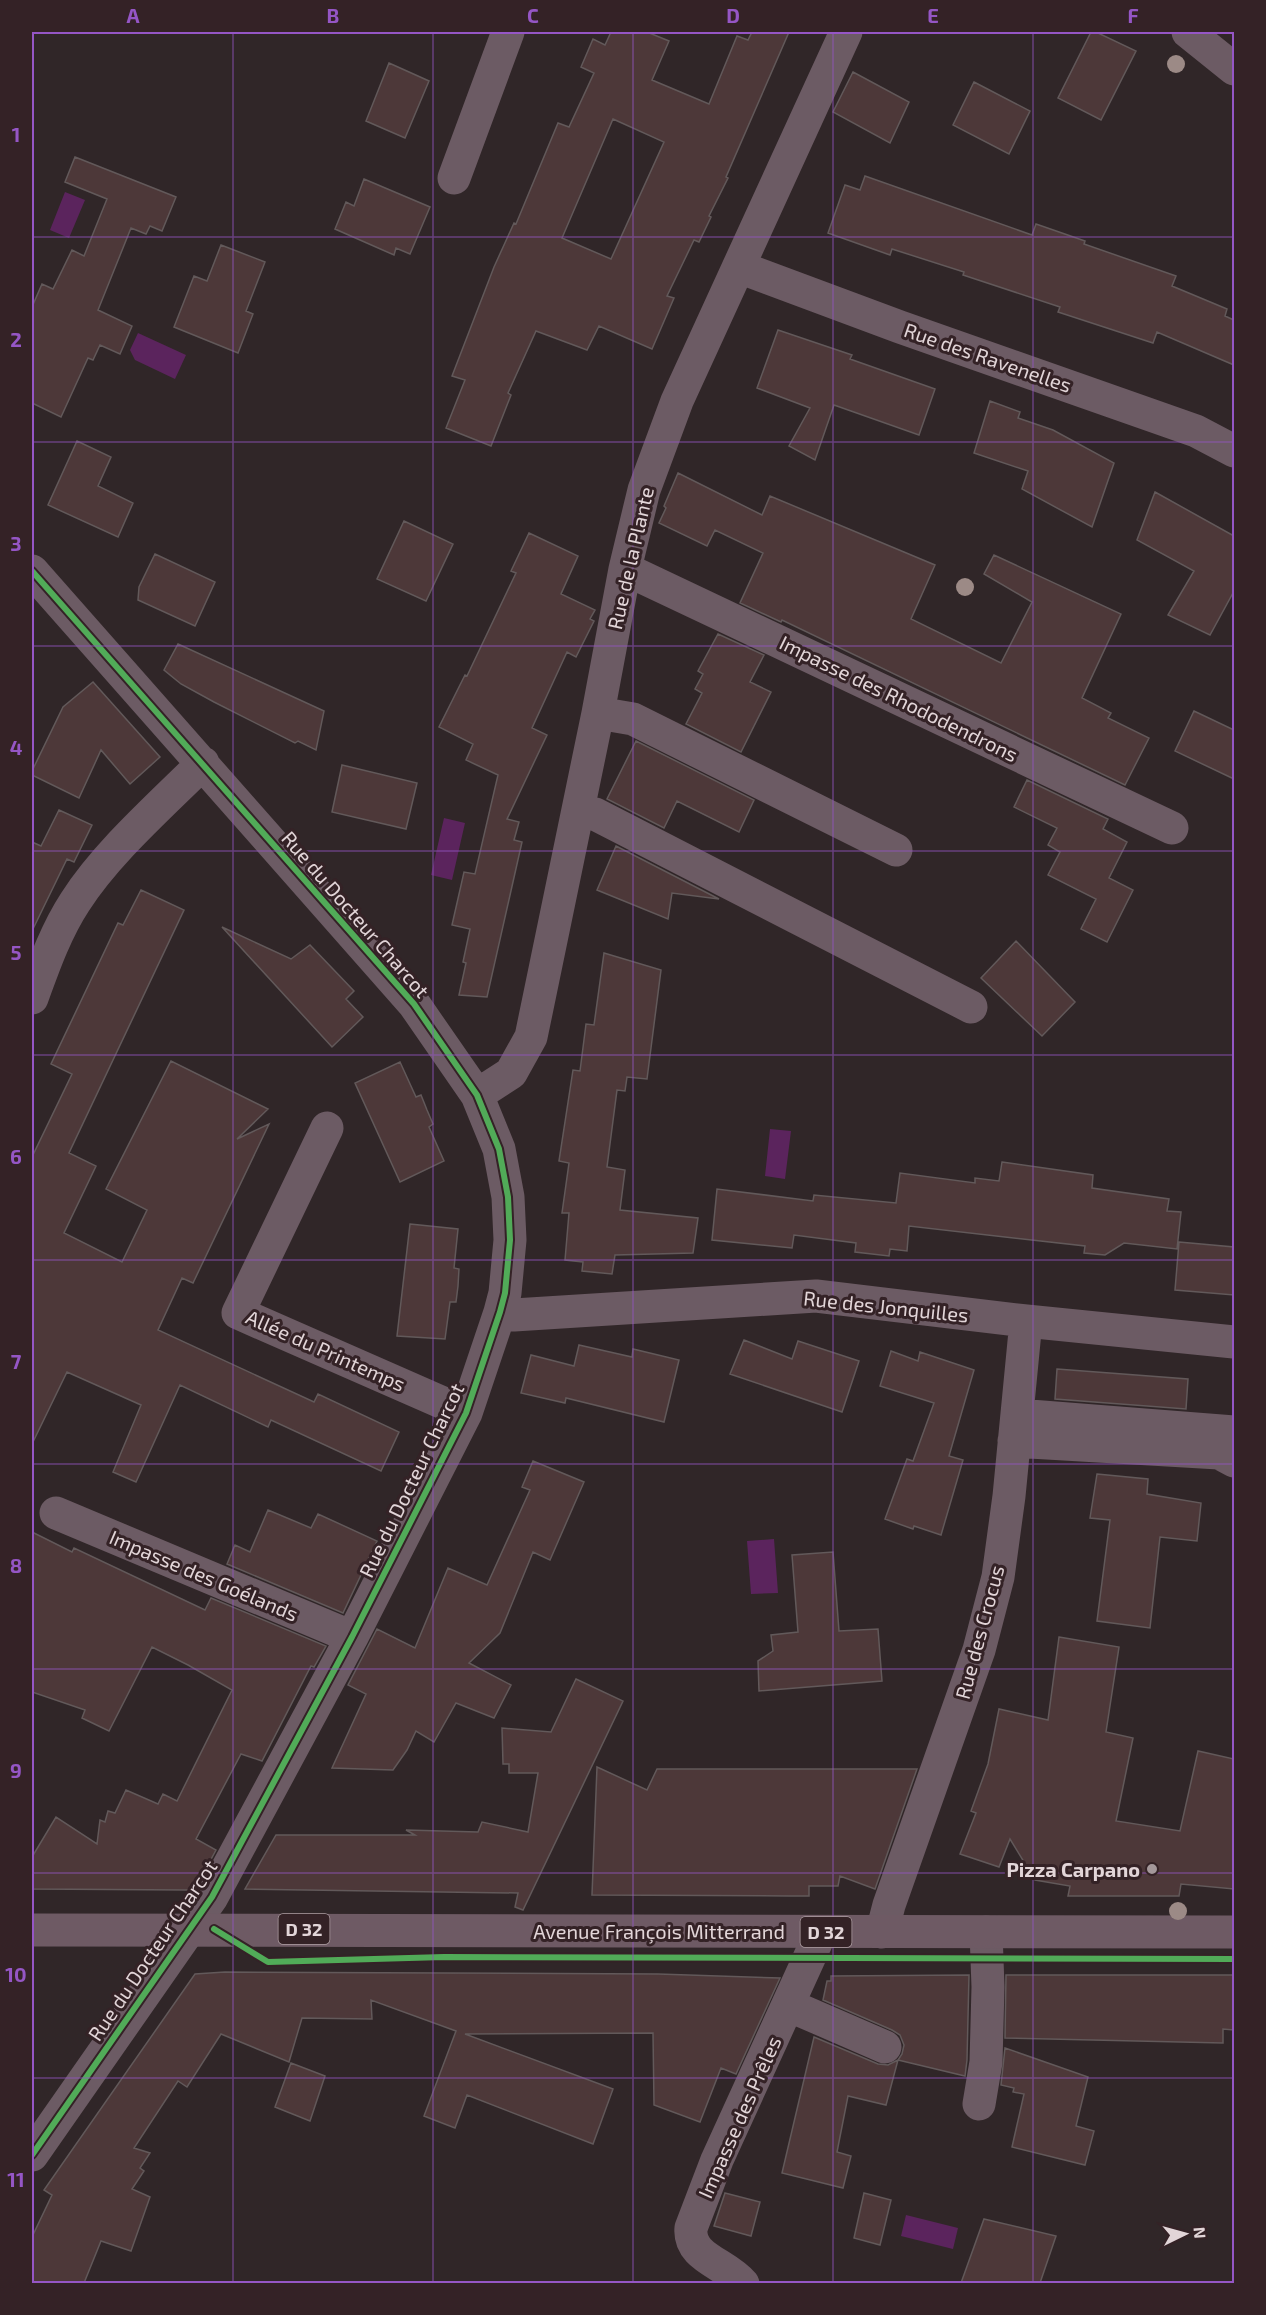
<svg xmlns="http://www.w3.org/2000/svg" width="1266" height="2315" viewBox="0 0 1266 2315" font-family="'Exo 2',sans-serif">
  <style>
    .water { fill: #5b245d }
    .building { fill: #4d3839; stroke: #62595a; stroke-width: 1.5; fill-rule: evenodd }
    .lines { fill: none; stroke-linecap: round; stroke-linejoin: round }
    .minor { stroke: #6c5b64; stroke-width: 33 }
    .major { stroke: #6e5a64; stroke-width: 33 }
    .cycleway-casing { stroke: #342226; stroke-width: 10 }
    .cycleway { stroke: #51ab58; stroke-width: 6 }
    .tree { fill: #9c8a86 }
    .grid { fill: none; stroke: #9556c5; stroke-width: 1.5; stroke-opacity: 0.55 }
    .poi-dot { fill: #a4989a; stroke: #342226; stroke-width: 2 }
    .labels { text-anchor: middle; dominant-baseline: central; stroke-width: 6; stroke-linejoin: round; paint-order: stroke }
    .shield { fill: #342226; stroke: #ae9fa3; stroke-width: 1.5 }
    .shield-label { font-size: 18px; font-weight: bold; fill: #e2d5d8 }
    .street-label { font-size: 20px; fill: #e2d5d8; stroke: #342226 }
    .poi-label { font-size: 20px; font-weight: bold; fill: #e2d5d8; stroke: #342226; text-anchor: end }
    .neatline { fill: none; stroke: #9556c5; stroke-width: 2 }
    .grid-label { font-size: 20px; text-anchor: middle; font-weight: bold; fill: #9556c5 }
  </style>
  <rect width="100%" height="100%" fill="#302628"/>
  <!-- water -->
  <path class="water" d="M65,192l20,8 -16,38 -19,-8z
    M138,333l48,22 -11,24 -40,-19 -5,-10z
    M444,818l21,5 -13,57 -21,-5z
    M770,1129l21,2 -6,48 -20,-3z
    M774,1539l4,54 -27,1 -4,-53z
    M906,2215l52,13 -5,21 -52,-13z"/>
  <!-- building -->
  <path class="building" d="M611,32h36l22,9 -17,39 57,24 28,-68 11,4 4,-8h37l-63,145 2,1 -19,38 2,1 -12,25 -5,-2 -27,56 7,2 -22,51 -53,-23 -12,24 -51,-19 -28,62 3,2 -20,51 -45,-18 19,-48 -13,-4 42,-109 20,-44 2,1 42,-101 11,4 25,-54 -13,-6 12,-28 12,6zM613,119l51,23 -53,117 -49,-21z
    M1091,32h5l40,19 -35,69 -43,-22z
    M389,63l40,18 -24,57 -39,-17z
    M853,72l56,30 -19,41 -57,-31z
    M974,82l56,29 -21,43 -56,-29z
    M75,157l101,40 -14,34 -12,-5 -4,8 -15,-6 -33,82 34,16 -12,28 -20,-9 -7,15 -5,-2 -27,59 -29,-14v-96l10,-23 11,5 19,-39 12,6 23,-57 -42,-17z
    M865,176l167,59 4,-11 49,17 -1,3 92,32 -4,10 55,23 -2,7 9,4v45l-77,-33 -4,11 -95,-31 2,-5 -97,-32 1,-3 -72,-23 -2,6 -62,-22 17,-48 15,5z
    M364,179l66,28 -20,47 -14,-6 -2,7 -59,-26 11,-27 8,4z
    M221,245l44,17 -19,49 7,3 -15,39 -64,-26 20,-51 13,5z
    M778,330l74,25 -2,4 85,30 -16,46 -85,-30 -19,55 -26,-14 21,-38 -53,-20z
    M990,401l30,11 -2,6 35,12 61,33 -22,64 -70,-38 6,-18 -54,-18z
    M77,441l34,16 -13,29 35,17 -15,34 -70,-32z
    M678,473l84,42 8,-19 165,69 -24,54 90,44 31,-61 -48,-28 10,-19 127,59 -39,84 29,15 -3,5 41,20 -24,47 -343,-165 -1,2 -41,-19 23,-50 -48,-23 -8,16 -48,-23 7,-15 -2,-2z
    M1155,492l79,44v55l-24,44 -42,-20 26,-44 -57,-31z
    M404,521l49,23 -27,57 -49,-22z
    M529,533l49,23 -17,38 34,16 -5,9 4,2 -18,36 -9,-5 -35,76 15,7 -40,84 12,3 -5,18 8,2 -35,155 -28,-2 7,-32 -3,-1 7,-33 -18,-4 12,-53 11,2 23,-99 -32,-15 7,-16 -34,-17 26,-52 2,1 49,-103 -5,-2z
    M155,554l60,28 -20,44 -57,-26 1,-13z
    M718,634l46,21 -14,27 21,10 -30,60 -55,-28 16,-31 -7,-4 8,-15 -5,-3z
    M178,644l146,67 -8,39 -18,-9 -3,2 -81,-41 -33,-18 -17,-14z
    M93,682l67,75 -30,27 -29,-34 -22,48 -47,-23v-4l31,-64z
    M1194,711l40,19v49l-59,-28z
    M636,741l118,59 -15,32 -62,-31 -13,27 -57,-29z
    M342,765l75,18 -11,46 -74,-17z
    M1027,780l81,39 -5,10 24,13 -18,36 24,12 -26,52 -26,-13 15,-30 -48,-24 12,-23 -12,-7 9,-17 -43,-21z
    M59,810l33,15 -18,37 -7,-3 -35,72v-89l9,4z
    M616,846l103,53 -47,-6 -4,26 -71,-29z
    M141,890l43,20 -115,243 27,13 -32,67 58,29 25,-52 -41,-21 65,-128 97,48 -31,30 32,-15 -76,159 -11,-5 -24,52 156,72 4,-8 81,38 -18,39 -110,-51 -3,7 -88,-42 -44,97 -23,-10 28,-67 -74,-33 -35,72v-287l40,-83 -21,-10 67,-141 5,2z
    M222,927l69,32 19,-14 44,46 -8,8 17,18 -31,30z
    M1016,941l59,61 -33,34 -61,-58z
    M604,953l57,17 -14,109 -20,-2 -2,14 -8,-1 -10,77 18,3 -5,40 78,8 -5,35 -78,2 -3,19 -30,-3 1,-9 -18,-2 4,-47h-7l7,-50 -10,-2 14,-91 7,1 6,-47 8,1z
    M400,1062l16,35 5,-2 6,15 6,14 -4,3 15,34 -44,21 -45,-99z
    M1002,1162l91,13 -1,13 77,11 -2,12 14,1 -4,37 -53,-6 -19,12 -21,-2 1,-7 -176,-20 -2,25 -17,-2 -1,7 -34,-4 1,-9 -62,-8 -2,13 -80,-8 5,-51 96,12 1,-6 82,8 4,-30 75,10v-5l24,3z
    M410,1224l48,5 -4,39 5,1 -1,17 -2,16h-6l-5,37 -48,-3z
    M1179,1242l55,5v48l-59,-5z
    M744,1340l48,19 6,-18 61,20 -17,51 -112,-38z
    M579,1345l53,12 1,-8 46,11 -15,62 -98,-24 -1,5 -44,-10 10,-38 43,11z
    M891,1351l27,10 2,-9 54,18 -25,86 14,4 -22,75 -27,-9 -1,3 -28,-10 22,-60 6,2 21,-58 -54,-17z
    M1057,1369l131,10 -2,30 -131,-10z
    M533,1461l51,21 -34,78 -17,-8 -33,81 -31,30 42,22 -17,33 -38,-15 -22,39 -18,-11 -9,19 -14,20 -61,-2 34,-74 -18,-9 29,-56 38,19 33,-80 39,17 43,-95 -8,-3z
    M1097,1474l51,5 -1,15 54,9 -4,38 -37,-4 -10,91 -53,-7 13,-101 -20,-2z
    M268,1510l43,18 7,-14 59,27 -34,72 -116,-49 8,-19 15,7z
    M32,1532l40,20 2,-4 131,62 6,-12 115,48 -12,21 -3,-1 -49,95 -21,-7 -45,85 20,11 -19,35 -10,5 -155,-1v-32l24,-40 41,27 3,-24 5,2 3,-11 7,2 11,-23 32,14 5,-10 14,7 55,-111 -44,-25 -36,-18 -43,84 -27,-13 3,-8 -53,-18z
    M833,1552l6,79 39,-2 4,52 -123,10 -1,-30 15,-10 -2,-16 27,-3 -6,-77z
    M1059,1637l60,10 -13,85 27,6 -17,83 64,10 18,-80 36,8v130l-53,-5 -2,12h-111l2,-10 -35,-6 -25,-41 -11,28 -39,-13 16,-41 -5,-2 17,-47 11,-55 49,11z
    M576,1679l47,22 -100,209 -8,-3 3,-14 -273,-4 31,-54h139l-9,-5 72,2 4,-10 46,10 10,-59h-29v-9h-6l-1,-36 49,4z
    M597,1767l50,23 10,-21h260l-42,120 -35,-13 -2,10h-29v10h-20l-197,-1z
    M225,1972l433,2 122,4 -44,96 -15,-6 -21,54 -46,-17 -1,-72 -188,1 148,55 -20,55 -126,-49 -12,33 -31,-12 32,-85 -85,-31 1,19 -70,-1 -13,44 -68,-28 -34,53 -9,-6 -44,67 16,5 -10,15 4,3 -12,18 18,8 -19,54 -30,-10 -17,42h-52v-46l20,-42 -8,-5 151,-216z
    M969,1975l-2,85 -2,16 -67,-16 4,-6 2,-9 -4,-10 -8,-5 -69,-30 4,-19h4v-5z
    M1006,1975h228v55l-11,-1v14l-218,-5z
    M814,2037l64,27 10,1 10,-5 -12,45 -38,-9 -11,56 14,4 -8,32 -61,-15z
    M1005,2048l83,29 -12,49 18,5 -9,34 -73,-18 12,-53 -11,-2 1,-4 -13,-3z
    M291,2063l34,13 -15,45 -35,-14z
    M725,2193l35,9 -9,34 -37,-10z
    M864,2193l27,7 -11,45 -26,-7z
    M984,2219l72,17 -16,47h-79z"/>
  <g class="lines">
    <!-- minor -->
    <path class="minor" d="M1188,32l46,37
      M454,178l54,-146
      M739,267l161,60 296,104 38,20
      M625,569l547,259
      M32,571l382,433 63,91 22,54 9,48 2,43 -5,53 -5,19 -34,101 -114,224 -140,260 -180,258
      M598,713l35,6 263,131
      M578,811l17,3 376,193
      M32,998c12,-33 24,-67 43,-96 32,-50 86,-97 128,-139
      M477,1095l34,-22 20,-36 67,-324 27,-144 19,-79 33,-89 169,-369
      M327,1128l-89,185 228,100
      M500,1312l14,3 302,-19 210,25 208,21
      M1017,1415l217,17
      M1014,1441l205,12 15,8
      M56,1513l296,124
      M882,1932l7,-27 90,-255 19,-73 11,-81 17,-175
      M788,2005l97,42
      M979,2104l7,-42 2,-75 -2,-55
      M743,2284c-17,-21 -55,-26 -52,-56l26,-68 104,-228"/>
    <!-- major -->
    <path class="major" d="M32,1930l1202,2"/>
    <defs>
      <path id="cycleway" d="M32,571l382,433 63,91 22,54 9,48 2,43 -5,53 -5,19 -34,101 -114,224 -140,260 -180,258
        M214,1929l54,33 176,-5 790,2"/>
    </defs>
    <!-- cycleway casing -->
    <use href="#cycleway" class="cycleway-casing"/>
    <!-- cycleway -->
    <use href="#cycleway" class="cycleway"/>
  </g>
  <!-- trees -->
  <g class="tree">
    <circle cx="1176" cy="64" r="9"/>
    <circle cx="965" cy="587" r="9"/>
    <circle cx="1178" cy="1911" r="9"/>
  </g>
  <!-- grid -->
  <path class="grid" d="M233,32v2252M433,32v2252M633,32v2252M833,32v2252M1033,32v2252M32,237h1202M32,442h1202M32,646h1202M32,851h1202M32,1055h1202M32,1260h1202M32,1464h1202M32,1669h1202M32,1873h1202M32,2078h1202"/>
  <!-- markers -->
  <circle class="poi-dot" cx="1152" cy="1869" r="6"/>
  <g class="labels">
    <!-- shield labels -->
    <g class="shield">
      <rect x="278.5" y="1914" width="51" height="30" rx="4.5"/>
      <rect x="800.5" y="1917" width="51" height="30" rx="4.5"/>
    </g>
    <g class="shield-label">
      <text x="304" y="1929">D 32</text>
      <text x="826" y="1932">D 32</text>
    </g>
    <!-- street labels -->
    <g class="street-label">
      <text transform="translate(988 357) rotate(19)">Rue des Ravenelles</text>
      <text transform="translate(630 558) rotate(-77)">Rue de la Plante</text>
      <text transform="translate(899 698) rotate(26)">Impasse des Rhododendrons</text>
      <text transform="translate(356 914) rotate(49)">Rue du Docteur Charcot</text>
      <text transform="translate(886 1306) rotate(6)">Rue des Jonquilles</text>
      <text transform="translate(326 1350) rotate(24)">Allée du Printemps</text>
      <text transform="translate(411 1480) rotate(-64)">Rue du Docteur Charcot</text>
      <text transform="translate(204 1575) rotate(23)">Impasse des Goélands</text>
      <text transform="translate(979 1632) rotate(-75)">Rue des Crocus</text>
      <text x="659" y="1931">Avenue François Mitterrand</text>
      <text transform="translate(152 1950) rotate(-56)">Rue du Docteur Charcot</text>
      <text transform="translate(739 2117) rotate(-66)">Impasse des Prêles</text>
    </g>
    <!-- poi labels -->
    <g class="poi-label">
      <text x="1140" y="1869">Pizza Carpano</text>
    </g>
  </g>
  <!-- border -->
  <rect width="1266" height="2315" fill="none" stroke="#342226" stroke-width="66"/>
  <!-- north arrow -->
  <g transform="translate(1185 2234) rotate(85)" stroke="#342226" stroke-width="4.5" paint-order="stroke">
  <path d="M0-4.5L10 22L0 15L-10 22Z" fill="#e2d5d8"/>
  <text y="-9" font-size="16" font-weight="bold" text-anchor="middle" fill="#e2d5d8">N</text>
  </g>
  <rect x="33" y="33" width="1200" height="2249" class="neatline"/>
  <g class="grid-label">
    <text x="133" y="23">A</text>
    <text x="333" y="23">B</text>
    <text x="533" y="23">C</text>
    <text x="733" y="23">D</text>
    <text x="933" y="23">E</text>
    <text x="1133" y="23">F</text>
    <text x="16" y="142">1</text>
    <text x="16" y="347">2</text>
    <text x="16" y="551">3</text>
    <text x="16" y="755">4</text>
    <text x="16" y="960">5</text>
    <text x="16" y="1164">6</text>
    <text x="16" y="1369">7</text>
    <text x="16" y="1573">8</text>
    <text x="16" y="1778">9</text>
    <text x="16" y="1982">10</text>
    <text x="16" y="2187">11</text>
  </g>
</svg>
